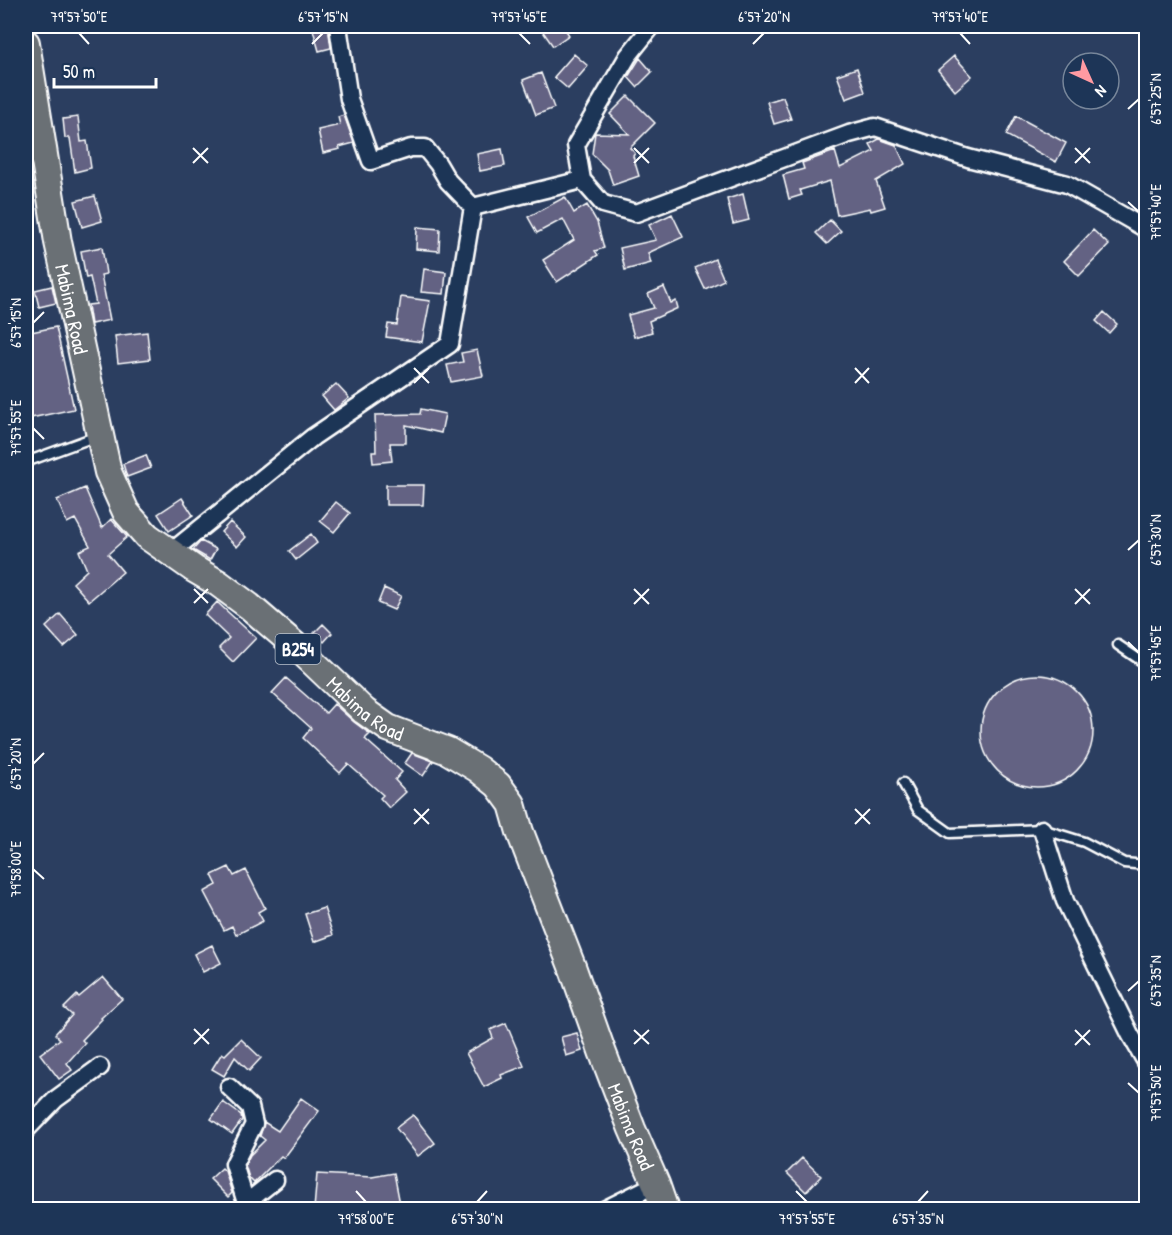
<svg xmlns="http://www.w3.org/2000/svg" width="1172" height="1235" viewBox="0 0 1172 1235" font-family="'Patrick Hand',sans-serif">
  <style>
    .building { fill: #646283; stroke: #fff; stroke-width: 1.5 }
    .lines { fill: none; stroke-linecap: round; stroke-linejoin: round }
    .service-casing { stroke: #fff; stroke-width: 13 }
    .minor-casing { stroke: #fff; stroke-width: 21 }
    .primary-casing { stroke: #fff; stroke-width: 30 }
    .service { stroke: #1d3557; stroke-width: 8 }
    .minor { stroke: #1d3557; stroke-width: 16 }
    .primary { stroke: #6a7074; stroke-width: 26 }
    .ticks { fill: none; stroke: #fff; stroke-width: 2 }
    .labels { text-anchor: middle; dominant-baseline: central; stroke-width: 4.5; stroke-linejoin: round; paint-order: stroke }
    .shield { fill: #1d3557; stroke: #bbc2cd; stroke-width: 1.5 }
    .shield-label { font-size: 18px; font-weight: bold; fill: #fff }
    .street-label { font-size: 20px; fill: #fff; stroke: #1d3557 }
    .neatline { fill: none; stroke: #fff; stroke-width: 2 }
    .ticks-label { font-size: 15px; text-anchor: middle; fill: #fff }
  </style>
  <rect width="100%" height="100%" fill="#2b3e60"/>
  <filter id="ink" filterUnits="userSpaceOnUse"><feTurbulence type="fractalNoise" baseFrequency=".0167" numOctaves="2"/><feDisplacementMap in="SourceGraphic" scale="12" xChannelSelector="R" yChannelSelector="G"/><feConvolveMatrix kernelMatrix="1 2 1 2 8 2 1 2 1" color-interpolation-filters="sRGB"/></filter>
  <g filter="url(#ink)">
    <!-- building -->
    <path class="building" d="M312,26h16l3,22 -12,3z
      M539,26h24l6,9 -16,11z
      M574,54l14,12 -20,23 -14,-12z
      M954,56l18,20 -17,15 -17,-21z
      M640,58l12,14 -15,15 -9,-10z
      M857,68l8,24 -19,7 -9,-24z
      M541,73l13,35 -18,7 -13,-35z
      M628,96l27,27 -25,25 5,5 -2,3 6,20 -26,9 -5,-15 -16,-16 3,-21 34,1 -19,-20z
      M783,97l8,22 -17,5 -7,-22z
      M344,115l10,28 -15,4 1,2 -17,4 -5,-23 22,-5 -2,-8z
      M1016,116l50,27 -10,19 -50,-27z
      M78,117l3,25 6,-1 4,27 -16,4 -5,-34h-5l-2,-19z
      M879,139l17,6 9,19 -29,17 9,26 -14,4 -1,-3 -33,7 -7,-34 -30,9 2,5 -13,4 -6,-24 21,-6 -2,-6 33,-12 5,17 34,-17 -4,-7z
      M502,149l3,17 -25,5 -3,-17z
      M743,194l6,26 -16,4 -6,-25z
      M95,196l7,25 -20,6 -7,-26z
      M565,197l9,16 13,-8 10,17 7,26 -9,3 3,4 -41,27 -14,-22 31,-20 -11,-21 -26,14 -9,-16z
      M672,214l11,23 -35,16 3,10 -26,7 -5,-22 36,-8 -7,-15z
      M830,220l11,11 -14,13 -11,-11z
      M417,227l23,2 -1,22 -23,-2z
      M1093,230l16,15 -30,31 -15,-15z
      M102,247l4,27 -5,1 9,45 -19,4 -3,-19 8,-1 -6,-27 -4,1 -5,-27z
      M715,259l9,21 -19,9 -10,-21z
      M424,269l22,3 -2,22 -23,-2z
      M52,286l4,17 -17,4 -4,-17z
      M664,287l7,16 5,-2 2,7 -29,13 3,11 -18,5 -6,-22 26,-7 -6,-14z
      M401,297l29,4 -8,41 -36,-5 2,-13 9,1z
      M1104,312l13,12 -8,9 -13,-12z
      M56,327l18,82 -48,10v-86z
      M147,332l3,27 -32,4 -3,-27z
      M477,350l6,26 -32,6 -4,-17 16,-3 -2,-9z
      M336,384l13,14 -15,12 -12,-14z
      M421,409l24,5 -4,19 -35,-8v18h-16l2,18 -19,2 -1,-11h4l-1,-37 45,-1z
      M146,455l5,13 -24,9 -4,-13z
      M386,485h38l-1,20h-37z
      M85,488l17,40 9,-9 16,18 -19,17 15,18 -34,29 -16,-18 14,-13 -8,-19 11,-5 -15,-27 -8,4 -10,-23z
      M182,498l11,17 -24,16 -11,-17z
      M336,502l14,11 -16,19 -14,-11z
      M230,522l16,15 -9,10 -16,-15z
      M311,534l6,9 -21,17 -7,-9z
      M201,541l15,8 -6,11 -17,-10z
      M384,588l17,8 -7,14 -16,-7z
      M217,602l39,36 -23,24 -14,-14 10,-10 -24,-23z
      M60,614l18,21 -14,12 -18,-20z
      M323,624l9,9 -8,9 -10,-9z
      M981 731a56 56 0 1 1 112 0a56 56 0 1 1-112 0Z
      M286,678l40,35 8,-9 20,18 16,12 -5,5 37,33 -7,8 11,12 -17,16 -9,-10 3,-3 -35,-31 -8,9 -37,-35 8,-10 -39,-35z
      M412,753l21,8 -10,15 -18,-13z
      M229,867l5,9 12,-6 19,38 -7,4 5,9 -27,14 -4,-9 -8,4 -20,-38 13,-7 -5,-10z
      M324,908l9,27 -19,7 -9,-28z
      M212,945l9,18 -18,9 -9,-18z
      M103,977l19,22 -21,19 1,1 -20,21 3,3 -18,20 5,7 -13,9 -19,-25 20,-15 -5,-5 17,-19 -8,-7 13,-13 2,2z
      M506,1023l18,43 -23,9 1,3 -18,9 -18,-34 27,-15 -3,-8z
      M577,1033l5,18 -16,5 -5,-19z
      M241,1039l20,19 -12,13 -14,-14 -11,19 -12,-7 10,-16 3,2z
      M301,1098l18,13 -35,47 -3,-2 -27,27 -5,-5 -4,-13 5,-10 15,-15 -5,-4 4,-14 14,9z
      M223,1102l18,13 1,5 -10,14 -21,-15z
      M413,1115l22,28 -17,13 -22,-28z
      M802,1158l19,18 -15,16 -19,-19z
      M222,1168l3,3 7,22 -4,4 -18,-18z
      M394,1173l7,36h-87l3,-35 55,3z"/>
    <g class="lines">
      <defs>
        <path id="service" d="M26,462l71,-26
          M1118,645l28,19
          M903,783l15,27 32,23 92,-4 42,13 40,21 22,2"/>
        <path id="minor" d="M338,26l11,73 22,62 40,-13h14l13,16 10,17 25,26
          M582,180l21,24 33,9 213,-79 26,-7 93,31 99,26 79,45
          M170,553l143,-116 137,-93 23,-137 109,-27 -6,-35 52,-89 24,-30
          M1042,829l23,72 65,133 16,28
          M229,1087l21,20 4,17 -20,40 12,39 29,-23
          M26,1130l30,-31 44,-32
          M604,1210l52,-26"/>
        <g id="primary">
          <path id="s1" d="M26,43l32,199 50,230 18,40 21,24 47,33 24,14 31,23 49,42 66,63 24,17 60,23 30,18 20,16 14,19 8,28 53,137 29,82 30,78 24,55 9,26"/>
        </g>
      </defs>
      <!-- service casing -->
      <use href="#service" class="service-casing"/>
      <!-- minor casing -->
      <use href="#minor" class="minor-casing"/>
      <!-- primary casing -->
      <use href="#primary" class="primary-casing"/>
      <!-- service -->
      <use href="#service" class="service"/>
      <!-- minor -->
      <use href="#minor" class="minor"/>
      <!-- primary -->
      <use href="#primary" class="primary"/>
    </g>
  </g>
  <!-- ticks -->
  <path class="ticks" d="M79,33l10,11M519,33l11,11M960,33l10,11M312,44l11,-11M753,44l11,-11M1128,109l11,-10M193,148l15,15M634,148l15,15M1075,148l15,15M193,163l15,-15M634,163l15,-15M1075,163l15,-15M1128,202l11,10M33,323l11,-11M414,368l15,15M855,368l14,15M414,383l15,-15M855,383l14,-15M33,428l11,11M1128,550l11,-10M194,589l14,14M634,589l15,15M1075,589l15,15M194,603l14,-14M634,604l15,-15M1075,604l15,-15M1128,642l11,11M33,764l11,-11M414,809l15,15M855,809l15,15M414,824l15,-15M855,824l15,-15M33,869l11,10M1128,991l11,-10M194,1029l15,15M634,1030l15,14M1075,1030l15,15M194,1044l15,-15M634,1044l15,-14M1075,1045l15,-15M1128,1083l11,10M356,1191l10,11M796,1191l11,11M477,1202l10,-11M918,1202l10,-11"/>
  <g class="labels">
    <!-- shield labels -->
    <rect class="shield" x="275.5" y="634" width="45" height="30" rx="4.5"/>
    <g class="shield-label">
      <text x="298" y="649">B254</text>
    </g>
    <!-- street labels -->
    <g class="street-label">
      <text stroke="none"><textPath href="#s1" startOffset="270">Mabima Road</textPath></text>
      <text stroke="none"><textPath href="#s1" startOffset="792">Mabima Road</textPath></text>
      <text stroke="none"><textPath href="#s1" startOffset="1314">Mabima Road</textPath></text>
    </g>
  </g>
  <!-- margin -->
  <rect width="1172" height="1235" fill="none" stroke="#1d3557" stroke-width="66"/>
  <!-- north arrow -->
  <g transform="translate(1091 81) rotate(135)"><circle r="28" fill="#1d3557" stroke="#77869a" stroke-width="1.5"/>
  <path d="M0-4.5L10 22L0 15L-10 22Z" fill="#ff9aa2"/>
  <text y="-9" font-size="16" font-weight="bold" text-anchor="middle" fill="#ffffff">N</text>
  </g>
  <!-- scale -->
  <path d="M54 78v9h102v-9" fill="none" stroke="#ffffff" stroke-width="3"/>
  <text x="63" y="78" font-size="18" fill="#ffffff" stroke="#1d3557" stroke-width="4.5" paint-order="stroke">50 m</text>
  <rect x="33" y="33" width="1106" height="1169" class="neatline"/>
  <g class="ticks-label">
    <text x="79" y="22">79°57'50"E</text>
    <text x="323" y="22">6°57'15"N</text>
    <text x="519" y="22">79°57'45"E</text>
    <text x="764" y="22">6°57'20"N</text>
    <text x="960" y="22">79°57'40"E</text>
    <text transform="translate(1156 99) rotate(-90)" y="5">6°57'25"N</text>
    <text transform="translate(1156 212) rotate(-90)" y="5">79°57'40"E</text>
    <text transform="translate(16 323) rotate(-90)" y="5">6°57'15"N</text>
    <text transform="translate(16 428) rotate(-90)" y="5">79°57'55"E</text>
    <text transform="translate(1156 540) rotate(-90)" y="5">6°57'30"N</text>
    <text transform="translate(1156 653) rotate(-90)" y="5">79°57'45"E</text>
    <text transform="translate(16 764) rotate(-90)" y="5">6°57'20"N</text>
    <text transform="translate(16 869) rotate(-90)" y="5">79°58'00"E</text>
    <text transform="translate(1156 981) rotate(-90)" y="5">6°57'35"N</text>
    <text transform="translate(1156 1093) rotate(-90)" y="5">79°57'50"E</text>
    <text x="366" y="1224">79°58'00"E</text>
    <text x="477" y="1224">6°57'30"N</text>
    <text x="807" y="1224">79°57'55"E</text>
    <text x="918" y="1224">6°57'35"N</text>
  </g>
</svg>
